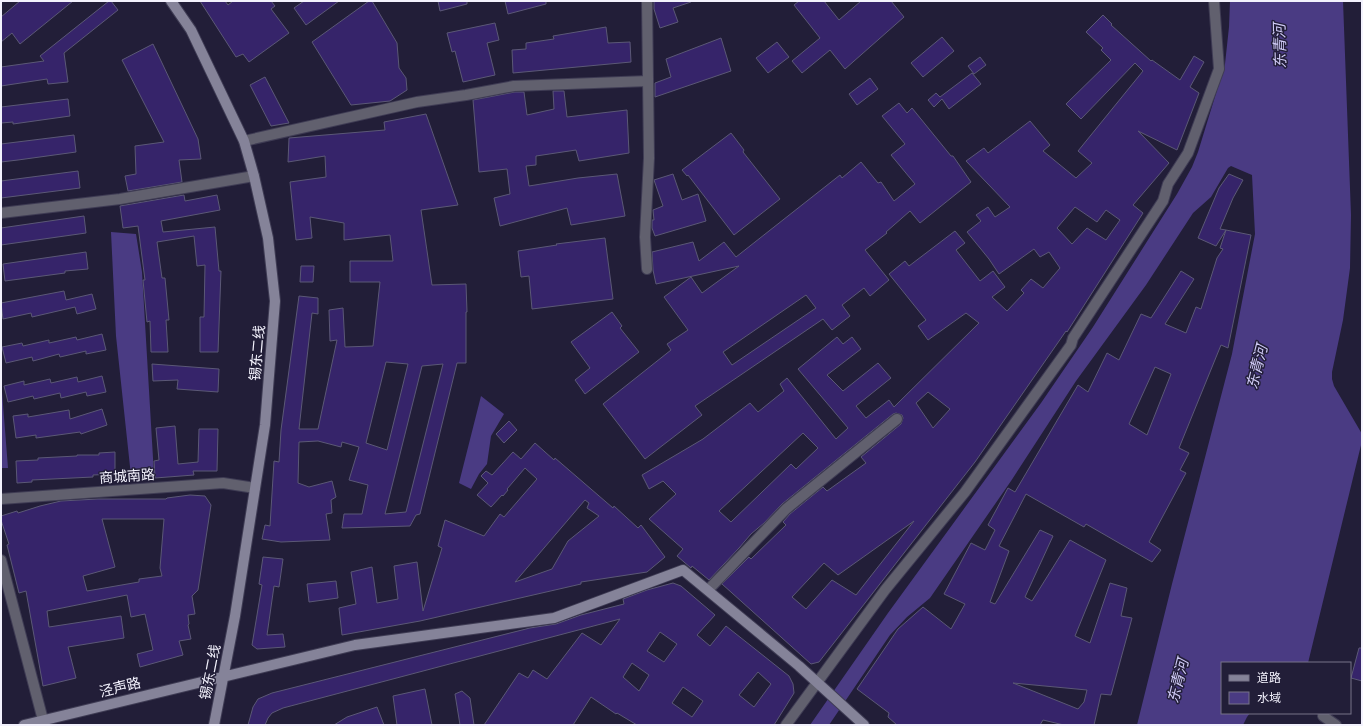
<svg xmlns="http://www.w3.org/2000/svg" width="1363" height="726" viewBox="0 0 1363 726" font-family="'Roboto Serif','Noto Sans SC',serif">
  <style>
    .water { fill: #4a3b83 }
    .building { fill: #36246a; stroke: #5b5876; fill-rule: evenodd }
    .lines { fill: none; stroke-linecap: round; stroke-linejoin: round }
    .street-casing { stroke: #3f3c54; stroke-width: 12 }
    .secondary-casing { stroke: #3f3c54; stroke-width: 12 }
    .street { stroke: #61606e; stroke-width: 10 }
    .secondary { stroke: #858399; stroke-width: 10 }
    .labels { text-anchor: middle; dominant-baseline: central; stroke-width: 3; stroke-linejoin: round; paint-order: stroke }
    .street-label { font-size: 14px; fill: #f3f2fd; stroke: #221e38 }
    .water-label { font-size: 15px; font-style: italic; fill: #d0cbf6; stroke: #221e38 }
  </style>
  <rect width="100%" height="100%" fill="#221e38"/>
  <!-- water -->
  <path class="water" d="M1230,1h113l8,214 -1,53 -7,52 -11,52v7l2,7 28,48v7l-54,222h-86v50h28l-3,4 -4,8h-106l35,-141 60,-230 23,-120 -3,-59 -21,-9 -3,2 -17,29 -18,16 -47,72 -70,96 -65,100 -81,117 -23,19 -17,18 -61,90h-19l78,-112 153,-210 52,-76 84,-133 15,-27 6,-15 27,-88 4,-37z
    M111,232l25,2 6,38 12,203 -23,1 -15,-140z
    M1,379l7,89h-7z
    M481,396l23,18 -13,22 -4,28 -8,10 -8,15 -12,-6z"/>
  <!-- building -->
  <path class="building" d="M20,1h53l-53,43 -8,-11 -11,9v-25z
    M109,1h2l7,9 -54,43 4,29 -20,2 -1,-5 -46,7v-19l43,-6 -4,-5z
    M200,1h25l3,4 5,-4h38l4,5 -4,3 18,24 -40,29 -6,-8 -7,3z
    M304,1h35l-33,24 -12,-17z
    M369,1h3l25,42 2,25 7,10 1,12 -17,11 -39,4 -39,-63z
    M438,1h29v3l-27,7z
    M505,1h41v3l-38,10z
    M654,1h36l1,1 -18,6 5,14 -18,6 -6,-19z
    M799,1h25l15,19 22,-19h30l13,16 -59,52 -15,-19 -28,23 -10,-12 28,-23 -26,-33z
    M1103,15l9,9 -1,1 40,36 1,-1 28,20 14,-24 10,6 -14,25 9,6 -22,57 -39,-19 31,32 -36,42 10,8 -76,119 -1,-1 -91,131 -156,200 -8,2 -89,-80 27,-27 2,2 35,-34 -3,-3 7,-8 33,-27 4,4 39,-28 -5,-6 40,-33 2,-6 -1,-3 -6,-2 -3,1 -111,90 -18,19 -13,11 -12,14 -30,32 -17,-14 -1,2 -14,-12 6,-7 -34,-30 27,-25 -13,-13 -14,8 -7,-14 61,-36 47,-36 8,9 26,-21 -4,-7 7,-6 49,61 12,-11 -50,-59 39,-32 6,7 9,-7 9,12 -34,26 16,16 35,-28 13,15 -35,28 10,12 23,-18 5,7 85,-84 -13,-10 -38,27 -10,-14 8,-6 -37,-46 16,-13 4,5 46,-35 10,12 -9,7 24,31 13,-10 12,16 -13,10 15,14 17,-18 -3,-3 10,-11 12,9 17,-20 -11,-16 -9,5 -6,-8 -35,25 -10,-15 -22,-27 14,-11 -5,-6 12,-8 7,10 15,-10 -44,-46 18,-13 4,5 42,-32 20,24 -7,6 33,27 16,-15 -14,-12 65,-80 -8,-8 -54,56 -15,-15 45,-44 -10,-10 2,-2 -17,-16zM1075,207l22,15 9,-12 14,10 -14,20 -19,-12 -15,16 -15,-16zM928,392l22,17 -17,19 -17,-25zM803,433l15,15 -22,21 -5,-5 -60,58 -12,-11zM914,521l-58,74 -24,-15 -26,29 -14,-12 32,-34 14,12z
    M495,23l4,17 -12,3 8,32 -32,7 -8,-31 -3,1 -5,-19z
    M606,27l2,16 22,-1 1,20 -118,11 -1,-23 14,-1v-6l28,-4 -1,-3z
    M942,37l12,14 -31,26 -12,-14z
    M721,38l10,33 -76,26v-14l16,-6 -5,-18z
    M777,42l12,15 -21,16 -12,-15z
    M153,44l45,95 3,20 -22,1 3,22 -54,9 -3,-15 11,-2 -1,-28 29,-4 -42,-82z
    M980,57l6,8 -12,9 -6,-8z
    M972,73l9,11 -32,25 -7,-10 -8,8 -6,-7 8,-7 4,4z
    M265,77l24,46 -18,3 -21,-41z
    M870,78l8,11 -21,16 -8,-11z
    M553,91h11l3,26 60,-7 2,43 -50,8 -3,-11 -40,6v9l-10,1 3,20 49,-8 39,-4 8,42 -54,9 -4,-17 -67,18 -6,-28 16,-4 -3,-25 -28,3 -6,-72 42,-8h9l3,23 27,-6z
    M68,99l2,17 -57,8v-2l-12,1v-16z
    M899,103l8,10 5,-5 39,48h2l18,26 -51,41 -10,-12 -24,21 1,1 -22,17 24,30 -19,16 -6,-8 -22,17 8,11 -18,14 -9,-11 -128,87 7,9 -57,44 -42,-55 68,-54 -4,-6 21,-14 -24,-33 27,-20 11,16 37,-27 -83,18 -3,-14 -1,-18 41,-10 6,19 25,-19 12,15 104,-82 2,3 19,-16 17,21 3,-1 13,19 21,-17 -24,-29 14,-11 -23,-28zM806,295l10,13 -84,57 -9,-13z
    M426,114l32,91 -37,5 11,75 34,-1 1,28h-1v51h-9l-37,151 -4,1 -6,11 -68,2 2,-14h18l6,-29 -19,-5 10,-33 -17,-5 -1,5 -23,-6 -19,1 -1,41 11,4 23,-6 4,16 -5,3 1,13 -6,1 4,26 -49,2 -19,-3 3,-14 5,1 4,-65 5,1 2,-32 18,-134 19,2v16l-6,-1 -13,116h19l19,-89 -7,1 -1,-31 14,-2 2,39 28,-1 7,-64h-30v-21h43l-3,-26 -46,5v-17l-34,-6 2,21 -16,2 -6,-58 36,-5 -1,-21 -37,6 1,-24 96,-8 -1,-8zM386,362l22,2 -21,86 -21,-7zM443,364l-37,148 -21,2 37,-148z
    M731,133l13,17 -1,2 37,47 -46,36 -46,-60 -1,1 -5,-6z
    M74,135l2,17 -58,8 -17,2v-18z
    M78,171l2,17 -79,10v-17z
    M673,174l9,26 16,-6 8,27 -51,15 -3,-8v-8h2l-1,-10 10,-4 -9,-26z
    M1229,174l14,6 -10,18 -13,31 6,1 -10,16 -18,-8 21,-50z
    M184,195l1,6 32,-6 3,15 -59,11 2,11 52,-5 4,44h2l-3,81h-18v-35h4l1,-52 -8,1 -3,-30 -37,6 5,36h3l4,42h-3l2,32h-17l-1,-31 -3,1 -4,-42h2l-7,-54 -15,2 -3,-22z
    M84,216l2,17 -85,12v-17z
    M1226,230l25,5 -23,113 -7,-3 -42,103 10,5 -9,17 6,3 -37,69 12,8 -9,12 -66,-38 -2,3 -58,-33 -27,52 10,5 -19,51 5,2 45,-74 13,6 -28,61 7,4 38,-61 36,20 -31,76 15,7 20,-60 17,5 -6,28 11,2 -21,77 -10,-1 -7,31h-30l-21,-5 -3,5h-143l-9,-8 1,-4 -32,-24 41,-60 25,-22 28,22 14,-25 -21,-10 27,-51 14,7 10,-20 -7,-5 20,-37 7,4 63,-107 10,7 19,-39 12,7 22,-46 10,4 30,-47 13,8 -29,45 21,9 10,-26 5,2 16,-51 6,-9 -3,-1zM1155,367l16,7 -24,61 -18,-11zM1013,683l74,7 -3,12 -6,7z
    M605,238l8,61 -81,10 -3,-33 -8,1 -3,-26 39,-6 -1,-1z
    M86,252l2,17 -23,2v2l-60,8 -2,-17z
    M301,266h13l-1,16h-13z
    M64,291l2,9 26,-6 4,15 -19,5 -2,-7 -43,10 -1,-4 -28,6 -2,-16z
    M612,312l10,14 -2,2 19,24 -54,42 -10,-14 15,-12 -19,-26z
    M102,334l4,16 -20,4v-3l-26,6 -1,-3 -26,7 -1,-4 -26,6 -4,-16 20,-4 1,3 26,-6v3l27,-6 1,3z
    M152,364l67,5 -1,23 -41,-3 1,-9 -25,1z
    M102,376l4,16 -19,4 -1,-4 -25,6 -1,-5 -26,6 -1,-3 -25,6 -4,-16 20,-5v4l26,-6 1,4 26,-6 1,5z
    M102,409l5,16 -26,9 -1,-2 -44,6v-3l-20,3 -3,-22 15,-2v3l41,-7 1,9z
    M509,421l8,9 -13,13 -8,-9z
    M175,426l3,38 20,-2 1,-33h19l-1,42h-24l1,4 -39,3 -1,-17 5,-1 -3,-32z
    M535,443l19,17 1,-2 58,50 1,-2 24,22 3,-3 24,32 -18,15 -66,10v2l-161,37 -78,14 -3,-27 17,-4 -5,-32 21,-5 5,36 21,-4 -4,-33 23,-4 6,49 19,-63 -4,-2 7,-26 39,16 16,-22 4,3 33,-38 -12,-11 -18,21 1,1 -5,6 -1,-1 -11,12 -14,-12 11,-12 -7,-7 5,-5 6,4 21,-23 8,7zM585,500l4,3 -2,5 12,8 -31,25 -16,28 -37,13z
    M115,452v22l-22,1v2l-61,3v2l-15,1 -1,-22 22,-1v-2l39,-2v-1h22v-2z
    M190,495l15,1 6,9 -13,85 -6,6 3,18 -7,1 1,9 -1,1 3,14 -12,2 4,14 -43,12 -3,-13 16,-4 -8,-36 -14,3 -4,-22 -80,16 2,16 72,-11 3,22 -56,9 8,31 -33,8 -17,-95 -7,2 -12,-48 2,-1 -8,-24v-4l16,-5 1,2 22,-7 21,-5 37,-2h68l1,-1zM102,519h62l-4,49 2,8 -23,3v3l-52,9 -4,-15 32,-9z
    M263,557l20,2 -4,28 -5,-1 -7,49 16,-1 2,13 -28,2 -5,-4 10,-60 -3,-1z
    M336,581l2,17 -29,4 -2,-18z
    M673,583l8,3 34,29 -18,20 13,11 16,-20 63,50 4,8 1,9 -20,32h-137l-20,-12 -1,1 -25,-17 -18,28h-89l35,-52 9,5 5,-8 14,9 35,-46 19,12 19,-26 -337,89 -11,5 -4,5 -3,7h-17l5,-18 5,-8 14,-6 258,-65 26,-4 25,-9 43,-11 -1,-5 24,-9zM660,632l17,12 -13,18 -17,-11zM632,663l17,12 -10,16 -16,-14zM758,672l13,12 -17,23 -15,-12zM683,687l20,14 -11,16 -20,-14z
    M1359,648h3v33l-11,-3z
    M425,689l7,36h-35l-4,-29z
    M462,691l8,7 4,27h-14l-5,-31z
    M377,707l7,18h-50l13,-8z"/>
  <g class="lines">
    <defs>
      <path id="street" d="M647,1l2,157 -4,79 2,32
        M244,141l173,-39 49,-7 48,-9 134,-5
        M1,213l119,-14 134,-23
        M1,499l222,-16 32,5
        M1,560l42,160
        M708,590l78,-81 111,-90
        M1323,716l13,9
        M786,725l99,-135 80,-98 106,-147 2,-7 90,-137 5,-17 20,-31 31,-84 -5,-68"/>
      <path id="secondary" d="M171,1l20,29 53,111 10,35 14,62 7,63 -10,124 -30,191 -21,109
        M24,725l331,-80 199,-27 129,-48 116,96 65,59"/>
    </defs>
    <!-- street casing -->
    <use href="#street" class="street-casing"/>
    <!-- secondary casing -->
    <use href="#secondary" class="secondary-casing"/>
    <!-- street -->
    <use href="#street" class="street"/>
    <!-- secondary -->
    <use href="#secondary" class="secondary"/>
  </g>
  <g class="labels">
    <!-- street labels -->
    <g class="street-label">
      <text transform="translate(257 353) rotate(-85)">锡东二线</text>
      <text transform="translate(127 476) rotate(-4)">商城南路</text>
      <text transform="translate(210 672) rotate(-79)">锡东二线</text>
      <text transform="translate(120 687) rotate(-14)">泾声路</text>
    </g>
    <!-- water labels -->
    <g class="water-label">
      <text transform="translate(1280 46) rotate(-91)">东青河</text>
      <text transform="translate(1257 367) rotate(-76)">东青河</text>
      <text transform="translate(1178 681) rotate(-76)">东青河</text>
    </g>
  </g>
  <!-- border -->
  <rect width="1363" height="726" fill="none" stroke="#f3f2fd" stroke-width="4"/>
  <!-- legend -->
  <rect x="1221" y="662" width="130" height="52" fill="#221e38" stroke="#767387"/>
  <rect x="1229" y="675" width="20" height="6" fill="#858399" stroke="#767387"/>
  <text x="1257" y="682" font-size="12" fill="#f3f2fd">道路</text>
  <rect x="1229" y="692" width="20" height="12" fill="#4a3b83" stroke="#767387"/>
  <text x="1257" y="702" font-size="12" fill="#f3f2fd">水域</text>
</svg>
